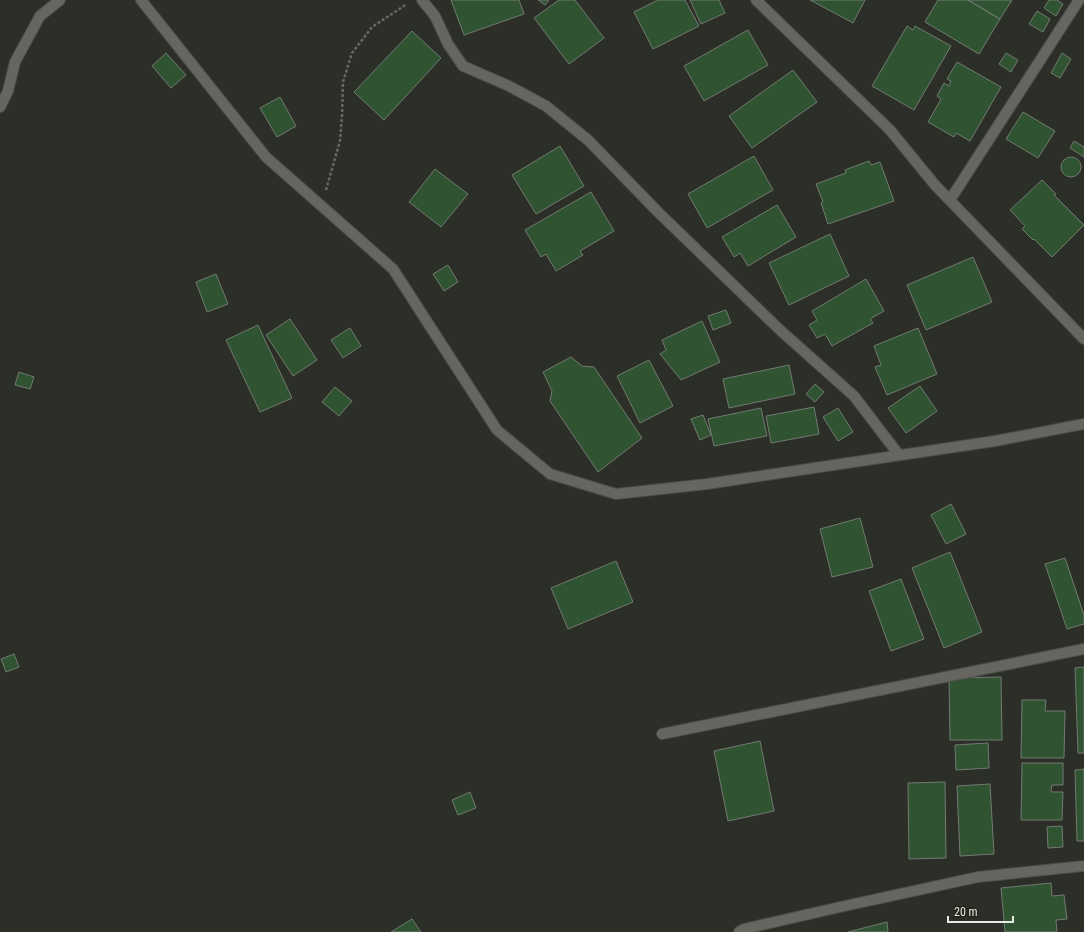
<svg xmlns="http://www.w3.org/2000/svg" width="1084" height="932" viewBox="0 0 1084 932" font-family="'Roboto Condensed',sans-serif">
  <style>
    .building { fill: #305331; stroke: #727a72 }
    .lines { fill: none; stroke-linecap: round; stroke-linejoin: round }
    .street-casing { stroke: #4a4d45; stroke-width: 12 }
    .path { stroke: #666962; stroke-width: 2.5; stroke-dasharray: 3 2; stroke-linecap: butt }
    .street { stroke: #666560; stroke-width: 10 }
  </style>
  <rect width="100%" height="100%" fill="#2c2f27"/>
  <!-- building -->
  <path class="building" d="M451,0h68l5,14 -60,21z
    M538,0h11l-4,5z
    M559,0h16l29,38 -35,26 -35,-46z
    M658,0h27l14,26 -46,23 -19,-37z
    M690,0h29l6,13 -24,11z
    M810,0h55l-12,23z
    M938,0h30l32,19 -21,35 -54,-32z
    M968,0h44l-12,19z
    M1049,0h8l6,4 -7,12 -12,-8z
    M1037,11l13,8 -7,13 -14,-8z
    M907,26l6,4 2,-4 36,20 -37,64 -42,-24z
    M748,30l20,35 -64,36 -20,-35z
    M412,31l29,27 -57,62 -30,-28z
    M166,53l20,22 -15,13 -19,-22z
    M1006,53l12,7 -7,12 -12,-8z
    M1062,53l9,6 -11,19 -9,-5z
    M957,62l44,25 -31,54 -14,-8 -2,4 -26,-15 13,-23 -4,-3 7,-13 5,3 2,-5 -4,-2z
    M793,70l24,32 -65,46 -23,-32z
    M280,97l16,29 -19,11 -17,-29z
    M1023,112l32,19 -17,27 -32,-19z
    M1074,141l10,6v10l-14,-9z
    M560,146l24,40 -48,28 -24,-39z
    M754,156l19,34 -66,38 -19,-34z
    M1061 167a10 10 0 1 1 20 0a10 10 0 1 1-20 0Z
    M869,161l2,4 9,-3 14,39 -66,23 -7,-21 2,-1 -7,-18 30,-11 -1,-3z
    M435,169l33,25 -27,33 -32,-25z
    M1042,180l14,14 -2,1 30,30 -32,32 -18,-18 -1,1 -11,-11 3,-3 -15,-16z
    M591,192l23,39 -34,20 3,4 -27,16 -10,-17 -5,3 -16,-27z
    M777,205l19,32 -48,29 -8,-13 -6,4 -12,-20z
    M830,234l19,42 -60,29 -20,-42z
    M973,257l19,45 -66,28 -19,-45z
    M448,265l10,17 -14,9 -11,-17z
    M216,274l12,30 -21,8 -11,-30z
    M866,279l18,32 -14,8 3,4 -41,23 -7,-12 -8,4 -8,-13 8,-5 -5,-9z
    M726,310l5,13 -18,7 -5,-14z
    M290,319l27,41 -24,16 -27,-41z
    M702,321l18,41 -39,18 -21,-26 6,-4 -4,-10z
    M258,325l34,73 -32,14 -34,-72z
    M350,328l11,18 -18,12 -12,-18z
    M918,328l19,46 -50,21 -12,-28 6,-2 -7,-19z
    M571,357l11,9 12,1 48,71 -44,34 -48,-71 2,-10 -9,-19z
    M649,360l24,46 -33,17 -23,-47z
    M789,365l6,29 -66,14 -6,-29z
    M19,372l15,5 -4,12 -15,-4z
    M815,384l9,8 -9,10 -9,-8z
    M920,386l17,25 -31,22 -18,-25z
    M335,387l17,14 -13,15 -17,-14z
    M814,407l5,27 -48,9 -5,-27z
    M761,408l6,28 -53,10 -6,-27z
    M838,408l15,24 -15,9 -15,-24z
    M703,415l8,20 -11,5 -9,-21z
    M951,504l15,30 -20,10 -15,-29z
    M860,518l13,49 -41,10 -12,-48z
    M950,552l32,80 -38,16 -32,-80z
    M1065,558l19,57v9l-17,5 -22,-65z
    M616,561l17,41 -65,27 -17,-41z
    M901,579l23,60 -33,12 -22,-60z
    M14,654l5,13 -13,5 -5,-13z
    M1084,667v86h-6l-3,-85z
    M1001,677l1,63h-52l-1,-62z
    M1022,700h24l-1,11h20l-1,47h-43z
    M760,741l14,70 -46,10 -14,-70z
    M988,743l1,25 -33,2 -1,-25z
    M1022,763h41v22h-11l-1,7h12l-1,28h-41z
    M1084,769v72h-7l-2,-71z
    M945,782l1,76 -37,1 -1,-76z
    M990,784l4,70 -34,2 -3,-70z
    M470,792l6,16 -18,7 -6,-15z
    M1062,826l1,21 -15,1 -1,-21z
    M1051,883l1,13 12,-1 3,24 -11,1 1,12h-52l-4,-44z
    M412,919l9,13h-30z
    M887,922l1,10h-40z"/>
  <g class="lines">
    <defs>
      <path id="street" d="M141,0l125,157 127,112 104,161 53,44 66,20 91,-10 288,-43 89,-17
        M422,0l13,16 13,28 15,22 46,20 37,20 42,34 71,73 121,117 74,66 45,59
        M756,0l134,130 45,55 149,154
        M0,107l8,-16 7,-29 25,-46 20,-16
        M950,200l129,-200
        M662,734l422,-85
        M739,932l5,-3 96,-22 138,-30 106,-11"/>
    </defs>
    <!-- street casing -->
    <use href="#street" class="street-casing"/>
    <!-- path -->
    <path class="path" d="M326,190l14,-49 2,-25 1,-34 9,-29 20,-26 35,-23"/>
    <!-- street -->
    <use href="#street" class="street"/>
  </g>
  <!-- scale -->
  <path d="M948 916v6h65v-6" fill="none" stroke="#e6e9e3" stroke-width="2"/>
  <text x="954" y="916" font-size="12" fill="#e6e9e3" stroke="#23261d" stroke-width="3" paint-order="stroke">20 m</text>
</svg>
